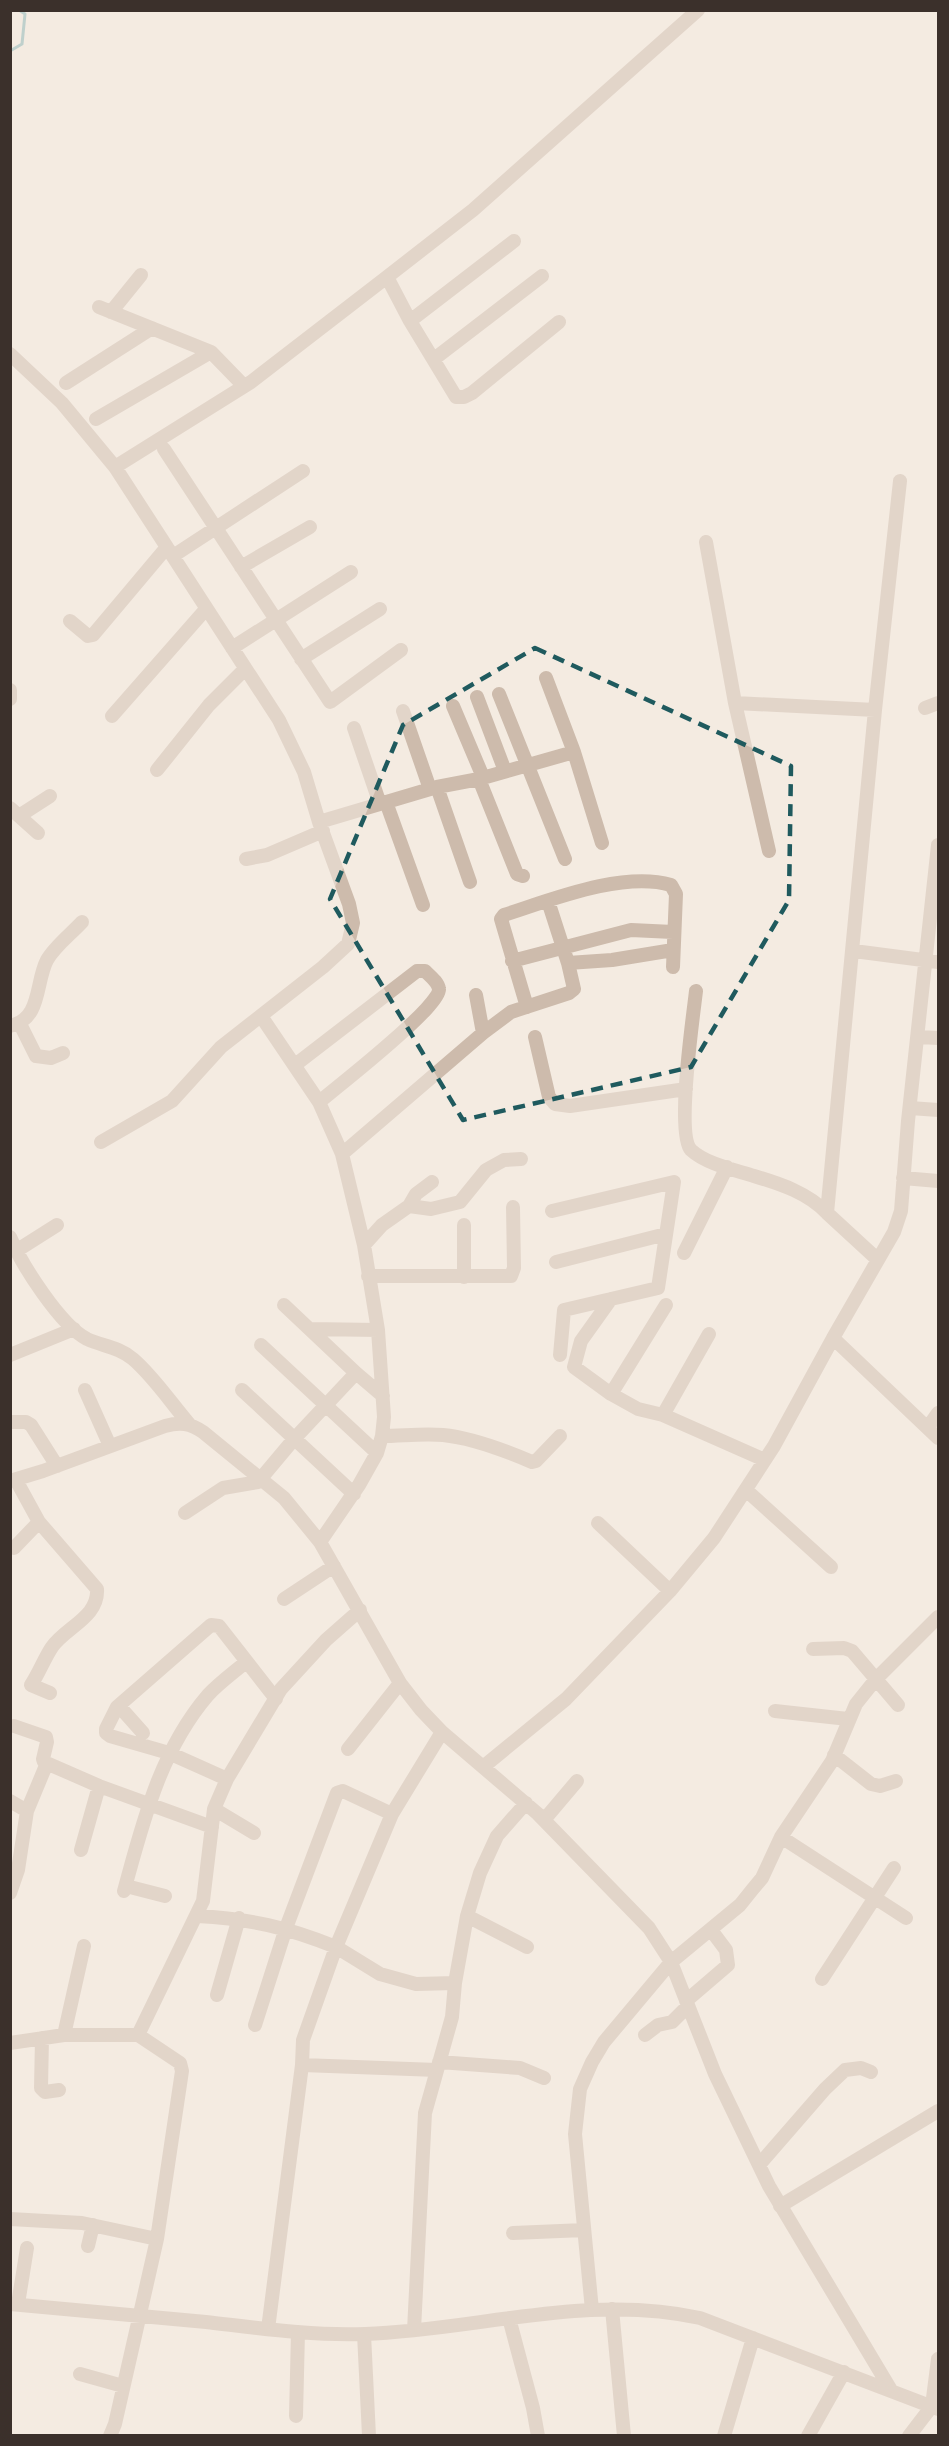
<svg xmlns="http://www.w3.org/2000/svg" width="949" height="2446" viewBox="0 0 949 2446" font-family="'Titillium Web',sans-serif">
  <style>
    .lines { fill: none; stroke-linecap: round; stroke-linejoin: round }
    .stream { stroke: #7fb0b2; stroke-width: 3 }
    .minor { stroke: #cdbbac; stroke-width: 14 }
    .marked { fill: none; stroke: #1f5a5e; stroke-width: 4.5; stroke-dasharray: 12 8; stroke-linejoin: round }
  </style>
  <rect width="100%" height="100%" fill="#f4ebe1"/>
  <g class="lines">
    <!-- stream -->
    <path class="stream" d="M10,51l12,-7 3,-30 -6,-4"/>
    <!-- minor -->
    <path class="minor" d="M387,277l86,-67 225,-200
      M99,307l112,45 33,34
      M111,312l30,-37
      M410,321l104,-80
      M10,354l52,49 53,64 164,253 25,52 15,50
      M434,359l108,-83
      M66,383l86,-55
      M96,419l115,-67
      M164,449l166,253 71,-52
      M115,467l136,-85 136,-105 23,44 46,76h8l8,-4 87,-71
      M706,542l29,161 34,148
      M173,556l130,-85
      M241,567l69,-40
      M70,621l18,15 5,-1 74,-88
      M232,648l119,-76
      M301,659l79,-50
      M546,678l28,74 28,91
      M10,690v9
      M499,694l66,165
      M477,697l28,74
      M735,703l140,7
      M453,706l30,71
      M925,708l13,-5
      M403,711l27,78
      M112,716l94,-107
      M354,728l26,76
      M157,770l52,-65 36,-36
      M479,779l38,95 6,2
      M437,787l33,95
      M386,802l37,103
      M10,808l9,8 31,-20
      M19,816l19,17
      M246,859l21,-4 56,-24
      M854,951l84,11
      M512,961l119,-31 42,2
      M568,963l44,-3 61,-10
      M696,991c-3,26 -20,143 -5,159 15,14 44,20 63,26 27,8 54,17 73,37
      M527,1007l-26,-88 3,-4c47,-15 118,-44 167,-30l5,9 -3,73
      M261,1016l58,86 23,52 22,91 14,85 6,87 -2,19 -5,17 -18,32 -39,57
      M20,1024l16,32 15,2 12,-5
      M10,1026c32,-7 25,-43 37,-66 8,-14 24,-26 35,-38
      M483,1033l28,-21 58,-19 5,-4 -6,-26 -20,-62
      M535,1037l14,60 6,7 15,2 116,-17
      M919,1037l19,1
      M295,1065l122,-94h8c5,5 13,11 14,18 3,16 -104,100 -120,113
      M910,1108l28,2
      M101,1142l71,-41 49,-54 102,-80 25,-23 5,-21 -4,-19 -30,-82 118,-35 42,-8 95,-27
      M342,1154l141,-121 -7,-38
      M903,1178l35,3
      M409,1206l7,-12 16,-12
      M552,1211l122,-29 -16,106 -94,22 -4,45
      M464,1225v52
      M10,1237c12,28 50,88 77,102 15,7 32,8 46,20 21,18 38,44 57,66
      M364,1245l18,-20 27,-19 22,3 29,-7 26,-32 18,-10 17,-1
      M16,1251l41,-26
      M684,1253l43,-86
      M877,1259l-50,-46 48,-503 25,-229
      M556,1262l110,-28
      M368,1276h143l3,-8 -1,-61
      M611,1299l-30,42 -7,26 37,27 27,15 25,6 102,45
      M310,1329l68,1
      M833,1338l105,100
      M261,1345l116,108
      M10,1355l64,-26
      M356,1373l27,23
      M85,1390l25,56
      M242,1390l112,104
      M611,1394l55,-89
      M663,1415l46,-81
      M10,1422h16l5,3 26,41
      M928,1427l10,-14
      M382,1436c20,0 41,-3 61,-1 30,3 61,15 89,27l4,-1 24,-25
      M16,1480l23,42 58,67c2,28 -31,38 -45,58 -8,12 -13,26 -21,38l19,8
      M10,1481l33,-10 122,-45c15,-4 25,-3 38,6l81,66 36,44 80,141 21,27 21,22 96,82 111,114 22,34 44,112 54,112 122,204
      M746,1490l85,77
      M185,1513l38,-25 35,-6 36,-43 62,-66 -72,-68
      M598,1523l72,68
      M14,1548l25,-26
      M284,1599l50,-33
      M813,1649l31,-1 8,3 46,54
      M119,1706l24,27
      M775,1711l73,8
      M14,1726l32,11 1,5 -4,17 1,3 55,24
      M442,1732l-50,82 -56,133 44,27 36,10 39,-1
      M348,1749l52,-66
      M834,1755l37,29 9,2 16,-5
      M483,1767l83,-68 104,-108 44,-53 60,-92 59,-108 61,-106 7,-21 7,-90 30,-276
      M227,1779l-58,-26 -59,-17 -4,-3v-4l11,-22 94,-82 8,1 57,73
      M10,1801l17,10 -9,59 -8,23
      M214,1809l40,24
      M27,1811l20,-48
      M544,1820l33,-39
      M781,1837l125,81
      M81,1850l18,-64 113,41
      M126,1886l39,10
      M124,1891c19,-69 36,-140 84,-196 11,-12 25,-22 38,-33
      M197,1916c54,3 89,11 139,31l-33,93 -1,25 -34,264
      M467,1916l60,31
      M822,1979l72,-111
      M217,1995l22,-77
      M686,2001l42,-36 -2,-15 -15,-20
      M255,2025l31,-97 51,-135 6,-2 49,23
      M64,2035l20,-89
      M645,2035l13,-10 14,-3 16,-16
      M42,2038l-1,50 4,4 14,-2
      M10,2043l54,-8h74l65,-134 11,-92 13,-30 54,-90 45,-49 34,-30
      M439,2062l81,6 24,10
      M302,2065l135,5
      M759,2165l66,-76 20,-19 16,-2 10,4
      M780,2206l158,-95
      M10,2219l72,4 75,16
      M513,2233l71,-3
      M88,2246l5,-21
      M10,2304c66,6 131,12 196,18 52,6 106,14 159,12 112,-4 223,-41 335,-16l238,91
      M18,2304l9,-56
      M612,2309l12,127
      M592,2310l-17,-176 5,-45 12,-27 12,-20 67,-80 69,-57 12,-15 10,-12 19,-41 51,-76 24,-57 20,-25 62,-62
      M509,2318l24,90 5,28
      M414,2330l11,-217 27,-96 3,-34 12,-67 13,-43 17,-37 29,-33
      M364,2334l5,102
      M80,2374l43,12
      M296,2416l2,-84
      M110,2436l5,-12 42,-185 25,-168 -2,-8 -42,-28
      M724,2436l29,-98
      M808,2436l36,-64
      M909,2436l23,-30 6,-47"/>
  </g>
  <!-- marked area -->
  <path d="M0 0H949V2446H0ZM535,648l256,118 -2,134 -98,167 -228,53 -133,-221 73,-174z" fill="#f4ebe1" fill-opacity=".55" fill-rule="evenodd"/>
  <path class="marked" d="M535,648l256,118 -2,134 -98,167 -228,53 -133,-221 73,-174z"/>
  <!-- border -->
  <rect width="949" height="2446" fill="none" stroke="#3b302b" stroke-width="24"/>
</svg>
